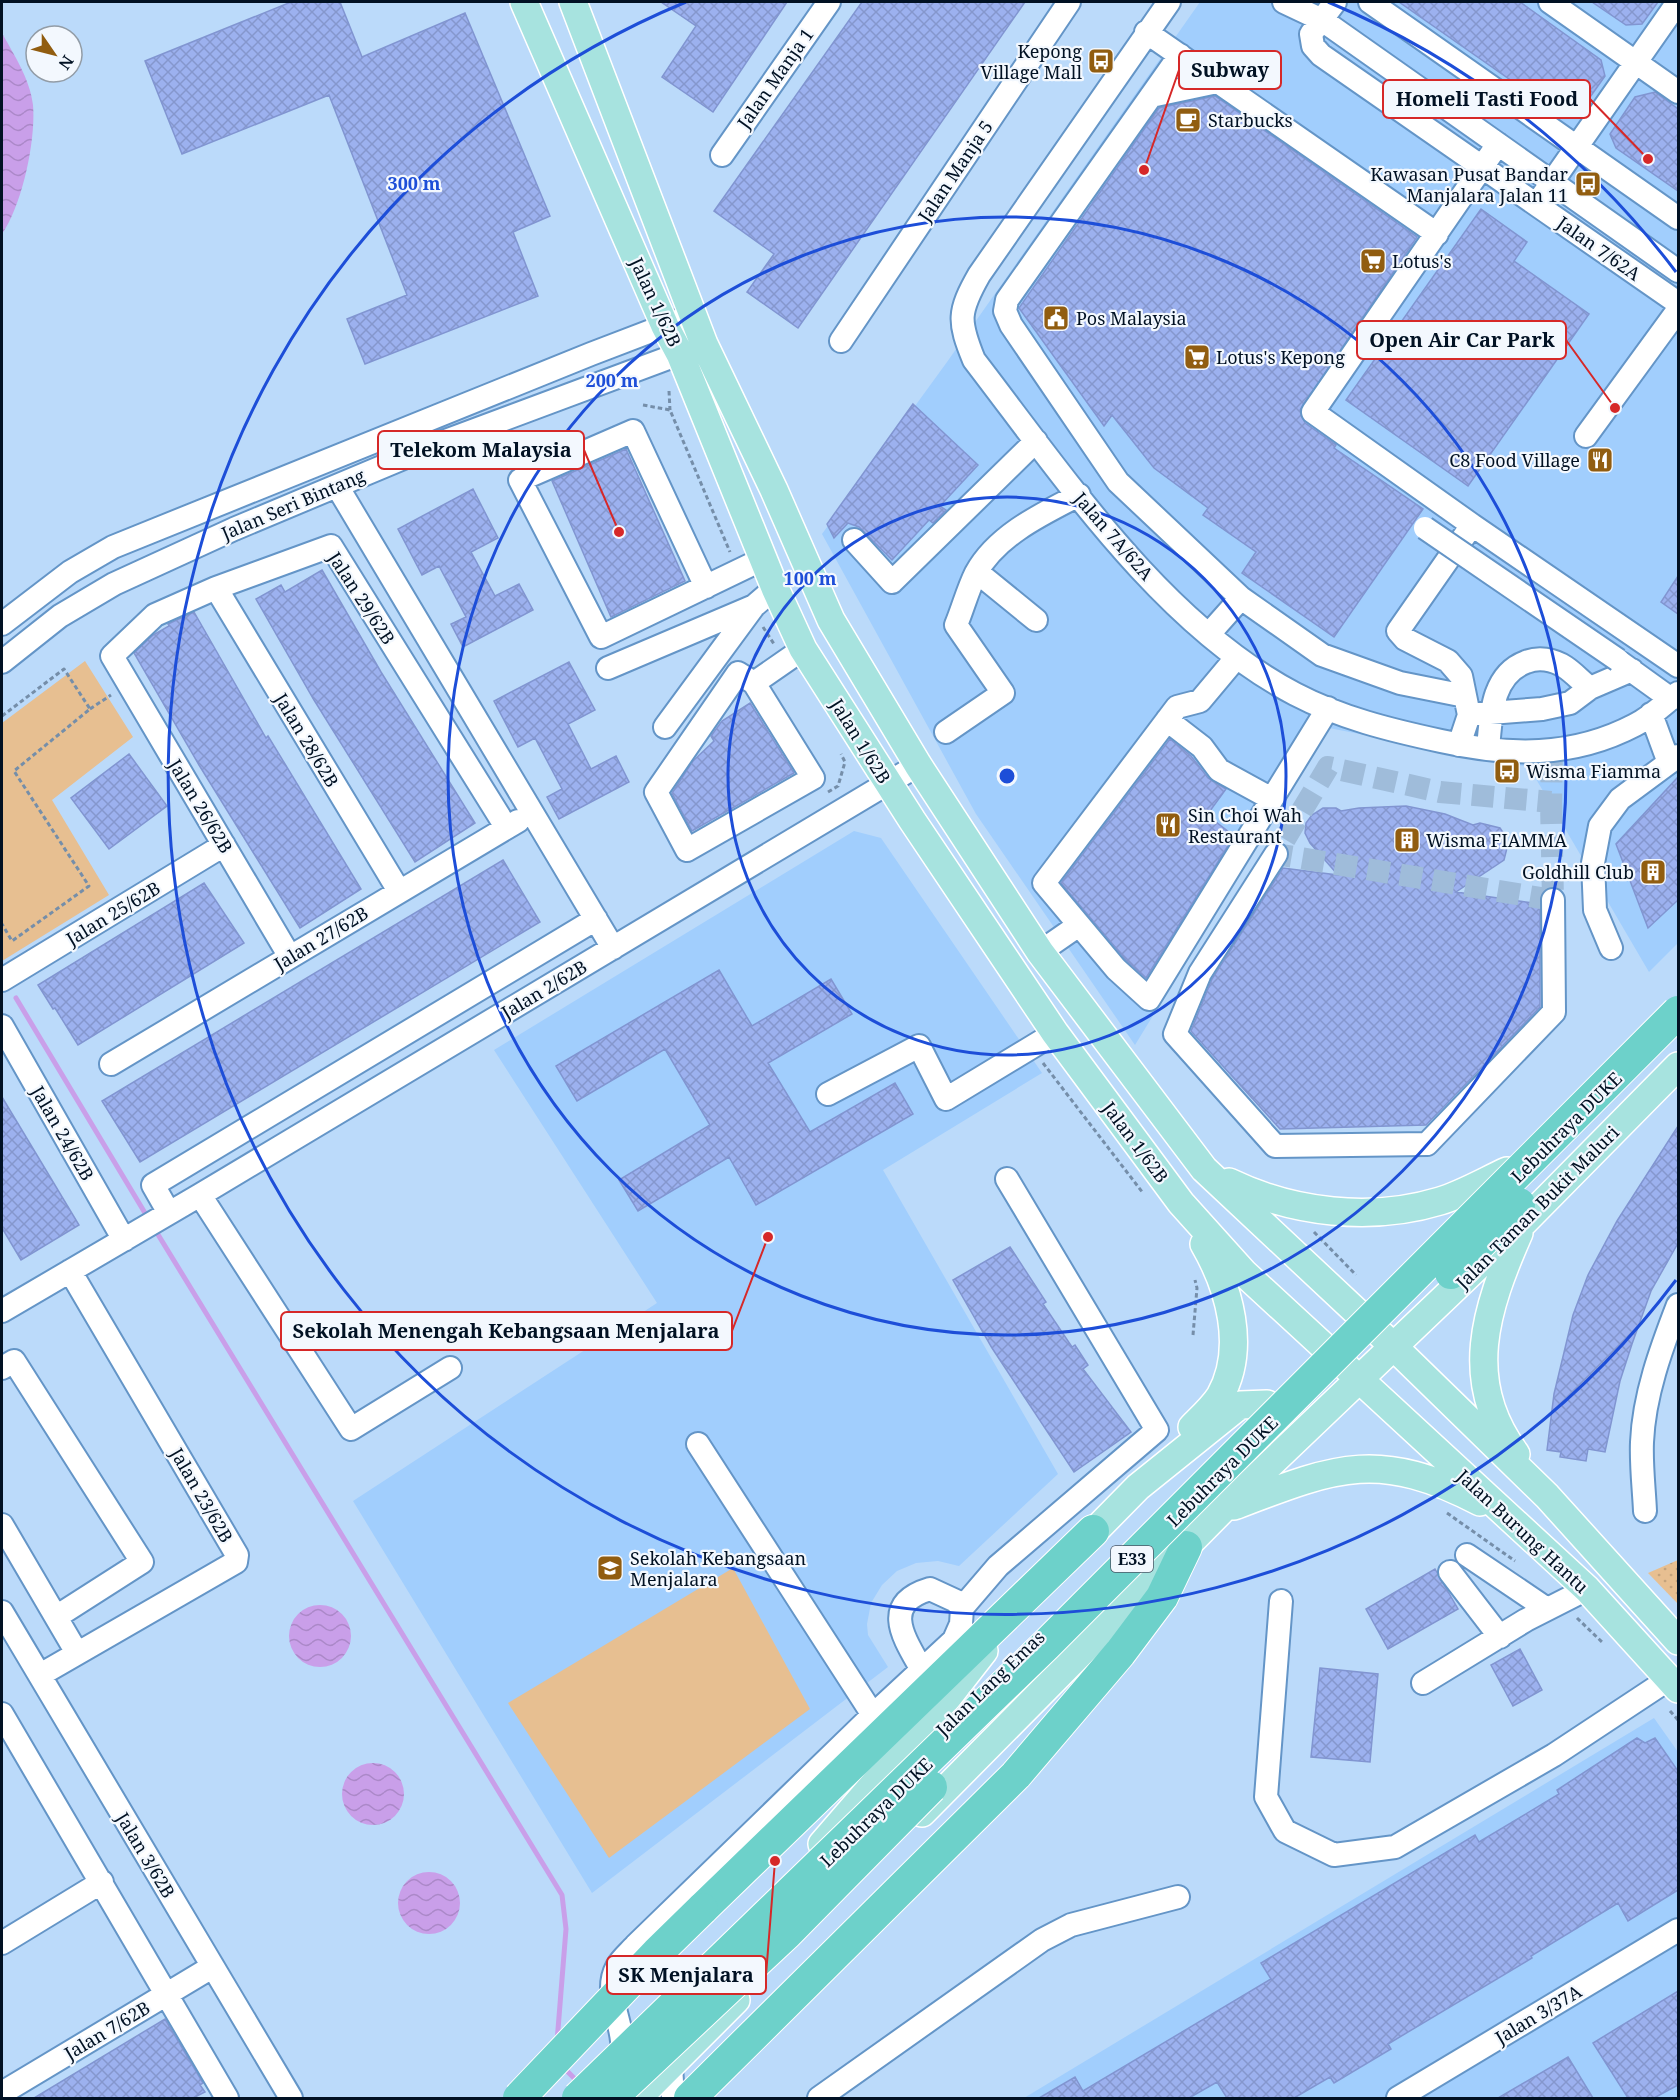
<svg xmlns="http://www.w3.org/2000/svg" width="1680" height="2100" viewBox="0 0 1680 2100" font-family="'Noto Serif',serif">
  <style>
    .built { fill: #a1cefd }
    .grass { fill: url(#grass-dots) }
    .green { fill: #e7bf91 }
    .water { fill: url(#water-waves) }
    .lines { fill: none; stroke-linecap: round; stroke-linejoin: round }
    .stream { stroke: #c99fe9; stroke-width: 5 }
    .building { fill: url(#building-cross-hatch); stroke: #8195d1; stroke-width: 1.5 }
    .minor-tunnel { stroke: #9fbcda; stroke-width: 22; stroke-dasharray: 22 11; stroke-linecap: butt }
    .minor-casing { stroke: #6495c7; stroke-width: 26 }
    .major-casing { stroke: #fff; stroke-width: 30 }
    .highway-casing { stroke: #fff; stroke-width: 34 }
    .path { stroke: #758ea9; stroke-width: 3; stroke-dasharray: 4.5 3; stroke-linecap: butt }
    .minor { stroke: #fff; stroke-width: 22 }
    .major { stroke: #a7e3df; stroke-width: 27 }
    .highway { stroke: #6dd1ca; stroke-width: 32 }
    .minor-bridge-casing { stroke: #6495c7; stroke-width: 26; stroke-linecap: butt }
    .highway-bridge-casing { stroke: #fff; stroke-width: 34; stroke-linecap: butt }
    .minor-bridge { stroke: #fff; stroke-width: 22 }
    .highway-bridge { stroke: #6dd1ca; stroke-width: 32 }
    .ring { fill: none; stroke: #1d4ed8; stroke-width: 3 }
    .labels { text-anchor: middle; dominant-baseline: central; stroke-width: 4.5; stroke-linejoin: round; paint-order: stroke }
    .shield { fill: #f3f8fe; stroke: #4a5665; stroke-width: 1.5 }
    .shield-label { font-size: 16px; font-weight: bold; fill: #011123 }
    .poi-label { font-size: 18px; fill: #011123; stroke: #f3f8fe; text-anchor: start }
    .street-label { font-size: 18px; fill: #011123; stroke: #f3f8fe }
    .centre { fill: #1d4ed8; stroke: #f3f8fe; stroke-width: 3 }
    .ring-label { font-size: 18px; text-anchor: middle; font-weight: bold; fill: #1d4ed8; stroke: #f3f8fe; stroke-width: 4.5; stroke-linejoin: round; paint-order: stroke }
    .leader { fill: none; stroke: #d62828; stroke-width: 2 }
    .callout-dot { fill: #d62828; stroke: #f3f8fe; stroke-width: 2 }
    .callout { fill: #f3f8fe; stroke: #d62828; stroke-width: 2 }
    .callout-label { font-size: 20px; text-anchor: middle; font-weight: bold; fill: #011123 }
  </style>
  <defs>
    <pattern id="grass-dots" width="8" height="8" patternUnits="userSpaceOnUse" patternTransform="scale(1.5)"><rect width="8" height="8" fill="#e7bf91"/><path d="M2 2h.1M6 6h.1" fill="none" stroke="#c4a37d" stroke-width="1.8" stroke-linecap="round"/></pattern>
    <pattern id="water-waves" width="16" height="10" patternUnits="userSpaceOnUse" patternTransform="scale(1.5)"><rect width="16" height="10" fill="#c99fe9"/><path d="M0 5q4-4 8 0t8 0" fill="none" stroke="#ab88c8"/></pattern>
    <pattern id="building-cross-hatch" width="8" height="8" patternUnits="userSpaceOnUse" patternTransform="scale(1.5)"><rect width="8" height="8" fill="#9cb1ef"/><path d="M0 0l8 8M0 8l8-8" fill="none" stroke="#8597cd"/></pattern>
  </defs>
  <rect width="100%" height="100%" fill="#bbdafa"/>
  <!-- built -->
  <path class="built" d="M1200,2h478v941l-29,29 -120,-205 -200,-39 -194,317 -159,-231 -154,-280 125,-172z
    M854,831l27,7 161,235 -159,97 175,304 -99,92 -21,-5 -22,2 -19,8 -15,14 -11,18 -4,21 1,11 20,32 -296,226 -239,-392 304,-198 -163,-253z
    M1654,1718l24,34v346h-654z"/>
  <!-- grass -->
  <path class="grass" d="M1678,1560v44l-30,-31z"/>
  <!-- green -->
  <path class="green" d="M85,661l48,76 -81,63 57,95 -107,66v-238z
    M733,1568l77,141 -201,149 -101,-155z"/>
  <!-- water -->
  <path class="water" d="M2,33c12,22 28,46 31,72 3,36 -11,100 -31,129z
    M289 1636a31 31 0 1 1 62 0a31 31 0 1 1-62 0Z
    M342 1794a31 31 0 1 1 62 0a31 31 0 1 1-62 0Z
    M398 1903a31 31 0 1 1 62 0a31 31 0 1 1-62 0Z"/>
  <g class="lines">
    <!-- stream -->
    <path class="stream" d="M16,998l132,220
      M154,1228l408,667 4,34 -9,113
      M562,2066l17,17"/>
  </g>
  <!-- building -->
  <path class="building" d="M291,2h49l22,55 103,-44 85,203 -37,16 25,64 -173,68 -18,-45 60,-24 -78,-200 -147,59 -37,-93z
    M661,2h126l-74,110 -51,-35 34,-51z
    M862,2h163l-227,326 -51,-36 27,-38 -60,-43z
    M1399,2h121l81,58 4,16 -27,38 -16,2z
    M1592,2h66l-16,22 -16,1z
    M1655,92l23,17v82l-62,-43 -6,-14 25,-37z
    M1215,96l202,141 -117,173 5,13 31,22 -2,3 89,61 -89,128 -92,-64 14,-21 -53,-37 5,-7 -54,-40 -42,-53 -8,11 -85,-118 140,-200z
    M1481,209l46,33 -13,19 75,53 -121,172 -122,-86z
    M913,404l65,61 -38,41 6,4 -13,13 -4,-3 -37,40 -33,-33 -11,-4 -14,15 -7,-14z
    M626,449l59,132 -74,36 -59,-136z
    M473,489l25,49 -27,14 24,44 24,-12 14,26 -70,37 -12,-23 15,-7 -27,-51 -17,9 -24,-46z
    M322,570l59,102 94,151 -60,39 -101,-162 -58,-101 25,-14 4,7z
    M1678,576v38l-17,-12z
    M194,612l72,126 2,-2 93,153 -61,39 -101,-163 -65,-112 19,-18 16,-9 -1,-2z
    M569,662l26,48 -27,14 23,45 25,-13 13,26 -70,37 -12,-22 15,-8 -27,-51 -17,9 -24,-46z
    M750,703l44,70 -102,58 -20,-38 21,-32 21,-20 -3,-5 11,-15z
    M1170,739l21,17 17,22 18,11 -19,26 27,21 -88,142 -20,-18 -65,-77z
    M129,754l38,52 -58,43 -38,-51z
    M1678,777v123l-30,28 -32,-84z
    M1406,806l39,8 28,11 7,-2 20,5 6,9 1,11 -3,12 -48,32 84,12v103l-114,118 -146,4 -89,-98 21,-52 71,-111 55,7 -28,-32 -5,-10 1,-10 6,-8 11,-7h13l5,3 18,-3z
    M503,860l37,62 -400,240 -38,-61z
    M204,883l40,60 -166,102 -23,-37 -2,1 -15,-24z
    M719,970l33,56 79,-47 21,35 -84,49 42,69 85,-49 18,31 -157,91 -27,-48 -91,54 -19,-31 91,-55 -45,-76 -88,52 -21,-35z
    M2,1097l77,128 -58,35 -19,-32z
    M1678,1126v117l-27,48 -19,53 -12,37 -15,71 -17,-3 -2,12 -26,-4 1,-5 -14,-2 7,-56 19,-79 15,-40 29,-54z
    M1010,1247l36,55 -3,2 29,43 3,-2 13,20 -5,4 48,63 -57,40 -82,-124 -39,-68z
    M1435,1569l23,40 -70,40 -22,-40z
    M1520,1649l22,41 -29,16 -22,-41z
    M1320,1668l58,6 -8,88 -59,-5z
    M1637,1738l8,5 10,-5 23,33v119l-50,31 -10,-18 -87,53 1,2 -144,86 3,5 -57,34 -4,-6 -36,21h-67l-10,-16 -28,16h-150l36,-21 8,14 188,-112 -10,-16 214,-128 4,7 80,-48 -2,-4z
    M1678,1991v94l-24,13h-26l-35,-55z
    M165,2019l38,64 -3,2 5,7 -12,6h-159z
    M1568,2057l25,41h-95z"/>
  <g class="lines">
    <!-- minor-tunnel -->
    <path class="minor-tunnel" d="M1551,802l2,98 -277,-46 52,-87 112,25 111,10 1,-52"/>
    <defs>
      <path id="minor" d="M1169,2l-190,273c-21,37 -21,46 -5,85 90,117 188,264 321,334 46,24 95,36 146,47 67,15 131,17 194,-16 16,-8 29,-21 43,-32
        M1284,2l38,18 356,251
        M1335,2l-24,32 2,12 8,9 357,248
        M1370,2l308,216
        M1550,2l128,90
        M1146,32l291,202
        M1180,55l-173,245 -2,11 6,14 107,157 123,116 81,57 78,28 65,13
        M1151,96l66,-14
        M722,155l107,-153
        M1543,195l135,-193
        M841,341l228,-339
        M1586,436l92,-126
        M337,486l276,462
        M1472,525l206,141
        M854,540l38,42 144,-141
        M977,572l59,48
        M706,587l-73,-156 -113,49 81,157 162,-78
        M216,588l183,303
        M2,624l68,-52 43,-25 478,-193 102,-39
        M1209,634l32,-36
        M1236,658l-36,43 -23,6 -133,176 72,86 33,30 179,-291
        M2,662l58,-46 54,-32 120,-55 198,-83 263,-98
        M1621,663l50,36
        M608,668l146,-62
        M754,683l-16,-10 -82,119 31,58 126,-72 -59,-95 49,-34
        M1477,714l65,-5 28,-6 20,-15
        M1651,714l18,49
        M1167,720l35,27 17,23 53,29
        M665,727l89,-121 21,-18
        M946,732l57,-39 -47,-68c7,-17 12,-36 20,-52 21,-38 66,-59 103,-78
        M1459,745l10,-30 -8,-39 -13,-15 -43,-22 -7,-8 74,-106 -159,-113 185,-268
        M1488,749c3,-32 3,-74 38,-87 12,-5 27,-3 39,5 9,6 16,14 25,21l42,-18
        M1276,854l-76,119 -25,61 100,112 152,-2 127,-132 -1,-112
        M1611,948l-16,-38 -2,-47 7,-37 20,-27 58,-43
        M1040,952l39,-27
        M290,957l-178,-301 43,-41 61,-27 115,-42 175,281
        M2,980l222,-135
        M2,1026l122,214
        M111,1064l407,-243
        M828,1094l91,-48 27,53 109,-66
        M200,1195l151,234 99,-61
        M169,1213l-16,-28 443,-266
        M2,1311l198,-116 718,-430
        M2,1368l12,-7 128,201 -86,55
        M1645,1511c-1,-22 -4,-46 -3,-69 2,-47 19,-93 36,-137
        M2,1525l75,128
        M1467,1555l80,54
        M1450,1572l50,65
        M1281,1601l-15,196 19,34 49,24 61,-8 159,-92 115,-76
        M2,1612l289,486
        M922,1670c-18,-32 -42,-66 8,-81l26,12 6,7
        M40,1675l196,-113 1,-7 -167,-284
        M1423,1683l103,-63 61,-31
        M2,1714l225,384
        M873,1715l81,-75 7,-16 1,-16 36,-42 159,-136 -150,-251
        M2,1943l100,-61
        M622,2041c-2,-24 -18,-50 -5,-74 4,-8 13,-15 19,-22l237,-230 -175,-271
        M671,2066l2,32
        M2,2093l210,-126
        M819,2098l223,-158 29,-15 107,-28
        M1398,2098l280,-168"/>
      <path id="major" d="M524,2l141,324 15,28 95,234 28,61 109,171 143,213 126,170 63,70 343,316 91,100
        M573,2l131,342 70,146 57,130 87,145 122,187 164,217 189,177 154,150 131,145
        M1229,1182c64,31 142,40 211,19 23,-7 45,-20 67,-30
        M1192,1427c9,-9 21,-20 28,-31 27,-48 9,-109 -16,-152
        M1516,1454c-55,-73 -30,-146 3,-221
        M1234,1506c102,-39 144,-57 246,-4
        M1079,1547l59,-60 102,-82 27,-1
        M922,1813l299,-302 303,-289 154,-156
        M822,1844l116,-134 46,-59
        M638,2098l98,-98"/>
      <path id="highway" d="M702,1909l391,-378
        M690,2098l326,-323 104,-122 42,-56 24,-50"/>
    </defs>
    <!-- minor casing -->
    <use href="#minor" class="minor-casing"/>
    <!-- major casing -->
    <use href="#major" class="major-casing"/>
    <!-- highway casing -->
    <use href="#highway" class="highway-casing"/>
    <!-- path -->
    <path class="path" d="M669,391l1,19
      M643,405l27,5 60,142
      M763,627l11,17
      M90,709l21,-14
      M2,716l62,-47 26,40 -76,62 75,115 -77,55 -10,-17
      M828,792l10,-6 7,-24 -4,-8
      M1043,1063l100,130
      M1314,1232l42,43
      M1193,1335l4,-47 -2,-8
      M1447,1513l68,48
      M1577,1618l26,25
      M1670,1711l8,9"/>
    <!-- minor -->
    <use href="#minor" class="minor"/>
    <!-- major -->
    <use href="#major" class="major"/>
    <!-- highway -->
    <use href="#highway" class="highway"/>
    <defs>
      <path id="minor-bridge" d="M1425,528l193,132"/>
      <path id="highway-bridge" d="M1451,1273l68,-69
        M519,2098l138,-145 45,-44
        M578,2098l468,-453 632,-633
        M611,2098l176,-165 144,-146"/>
    </defs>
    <!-- minor-bridge casing -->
    <use href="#minor-bridge" class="minor-bridge-casing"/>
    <!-- highway-bridge casing -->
    <use href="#highway-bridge" class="highway-bridge-casing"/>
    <!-- minor-bridge -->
    <use href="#minor-bridge" class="minor-bridge"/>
    <!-- highway-bridge -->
    <use href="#highway-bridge" class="highway-bridge"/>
  </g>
  <!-- distance rings -->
  <g class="ring">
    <circle cx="1007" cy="776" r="279"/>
    <circle cx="1007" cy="776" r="559"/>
    <path d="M1676 1280A838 838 0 1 1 686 2M1328 2A838 838 0 0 1 1676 272"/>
  </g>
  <!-- icons -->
  <defs>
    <symbol id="bus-square" viewBox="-11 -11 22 22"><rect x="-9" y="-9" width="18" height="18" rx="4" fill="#915d10" stroke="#f3f8fe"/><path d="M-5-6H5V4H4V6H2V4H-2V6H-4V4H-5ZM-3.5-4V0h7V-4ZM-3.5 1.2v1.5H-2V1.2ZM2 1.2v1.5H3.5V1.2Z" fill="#fff"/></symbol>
    <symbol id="cafe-square" viewBox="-11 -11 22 22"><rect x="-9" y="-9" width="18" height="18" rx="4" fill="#915d10" stroke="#f3f8fe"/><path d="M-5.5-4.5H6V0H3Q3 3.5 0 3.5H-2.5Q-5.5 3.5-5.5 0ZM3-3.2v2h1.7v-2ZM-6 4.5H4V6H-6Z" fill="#fff"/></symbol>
    <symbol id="supermarket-square" viewBox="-11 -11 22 22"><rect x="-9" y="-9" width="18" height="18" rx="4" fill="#915d10" stroke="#f3f8fe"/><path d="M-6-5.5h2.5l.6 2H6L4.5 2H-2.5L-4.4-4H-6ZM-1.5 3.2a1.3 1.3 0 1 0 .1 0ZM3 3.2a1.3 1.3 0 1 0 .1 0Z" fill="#fff"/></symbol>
    <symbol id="civic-square" viewBox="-11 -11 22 22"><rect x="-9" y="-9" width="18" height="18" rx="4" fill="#915d10" stroke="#f3f8fe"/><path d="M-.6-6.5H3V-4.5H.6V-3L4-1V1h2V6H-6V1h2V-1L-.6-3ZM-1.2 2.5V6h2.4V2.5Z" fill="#fff"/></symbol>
    <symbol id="restaurant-square" viewBox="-11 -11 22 22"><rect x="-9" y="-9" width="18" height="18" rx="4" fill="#915d10" stroke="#f3f8fe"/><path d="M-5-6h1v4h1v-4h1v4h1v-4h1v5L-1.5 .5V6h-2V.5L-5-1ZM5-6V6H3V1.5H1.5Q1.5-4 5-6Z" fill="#fff"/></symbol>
    <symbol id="building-square" viewBox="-11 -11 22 22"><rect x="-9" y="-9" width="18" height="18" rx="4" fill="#915d10" stroke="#f3f8fe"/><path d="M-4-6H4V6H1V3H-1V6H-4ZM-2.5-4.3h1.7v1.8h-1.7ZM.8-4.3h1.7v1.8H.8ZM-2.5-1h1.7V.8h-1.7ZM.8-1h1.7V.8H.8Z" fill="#fff"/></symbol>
    <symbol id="school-square" viewBox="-11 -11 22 22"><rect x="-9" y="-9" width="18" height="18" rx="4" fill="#915d10" stroke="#f3f8fe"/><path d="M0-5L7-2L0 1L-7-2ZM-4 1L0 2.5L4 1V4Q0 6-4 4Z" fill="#fff"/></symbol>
  </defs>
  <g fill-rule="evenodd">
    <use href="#bus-square" x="1086" y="46" width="30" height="30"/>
    <use href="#cafe-square" x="1173" y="105" width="30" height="30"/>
    <use href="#bus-square" x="1573" y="169" width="30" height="30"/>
    <use href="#supermarket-square" x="1358" y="246" width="30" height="30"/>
    <use href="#civic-square" x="1041" y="303" width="30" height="30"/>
    <use href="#supermarket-square" x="1182" y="342" width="30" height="30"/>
    <use href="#restaurant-square" x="1585" y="445" width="30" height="30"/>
    <use href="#bus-square" x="1492" y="756" width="30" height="30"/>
    <use href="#restaurant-square" x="1153" y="810" width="30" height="30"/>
    <use href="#building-square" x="1392" y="825" width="30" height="30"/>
    <use href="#building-square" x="1638" y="857" width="30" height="30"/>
    <use href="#school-square" x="595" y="1553" width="30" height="30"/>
  </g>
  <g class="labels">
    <!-- shield labels -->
    <rect class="shield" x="1111" y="1546" width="42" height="26" rx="4.5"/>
    <g class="shield-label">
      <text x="1132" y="1559">E33</text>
    </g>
    <!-- poi labels -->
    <g class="poi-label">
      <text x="1082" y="51" text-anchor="end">Kepong<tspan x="1082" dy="21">Village Mall</tspan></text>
      <text x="1208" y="120">Starbucks</text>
      <text x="1568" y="174" text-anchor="end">Kawasan Pusat Bandar<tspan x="1568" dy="21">Manjalara Jalan 11</tspan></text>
      <text x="1392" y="261">Lotus's</text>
      <text x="1076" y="318">Pos Malaysia</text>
      <text x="1216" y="357">Lotus's Kepong</text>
      <text x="1580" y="460" text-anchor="end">C8 Food Village</text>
      <text x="1526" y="771">Wisma Fiamma</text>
      <text x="1188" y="815">Sin Choi Wah<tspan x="1188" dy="21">Restaurant</tspan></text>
      <text x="1426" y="840">Wisma FIAMMA</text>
      <text x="1634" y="872" text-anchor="end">Goldhill Club</text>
      <text x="630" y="1558">Sekolah Kebangsaan<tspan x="630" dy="21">Menjalara</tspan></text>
    </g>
    <!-- street labels -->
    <g class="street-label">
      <text transform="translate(775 78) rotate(-55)">Jalan Manja 1</text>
      <text transform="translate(955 171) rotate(-56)">Jalan Manja 5</text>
      <text transform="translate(1599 248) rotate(35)">Jalan 7/62A</text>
      <text transform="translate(656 302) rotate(65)">Jalan 1/62B</text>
      <text transform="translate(293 504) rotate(-23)">Jalan Seri Bintang</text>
      <text transform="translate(1114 536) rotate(49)">Jalan 7A/62A</text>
      <text transform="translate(362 598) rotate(57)">Jalan 29/62B</text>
      <text transform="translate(307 740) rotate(59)">Jalan 28/62B</text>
      <text transform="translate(861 741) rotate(58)">Jalan 1/62B</text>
      <text transform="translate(201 806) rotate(59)">Jalan 26/62B</text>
      <text transform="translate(113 913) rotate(-31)">Jalan 25/62B</text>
      <text transform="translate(321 938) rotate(-31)">Jalan 27/62B</text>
      <text transform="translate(544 989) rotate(-31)">Jalan 2/62B</text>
      <text transform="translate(1566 1127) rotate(-45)">Lebuhraya DUKE</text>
      <text transform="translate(63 1133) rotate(60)">Jalan 24/62B</text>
      <text transform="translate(1136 1142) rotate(53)">Jalan 1/62B</text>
      <text transform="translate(1537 1207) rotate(-45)">Jalan Taman Bukit Maluri</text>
      <text transform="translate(1222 1471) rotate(-45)">Lebuhraya DUKE</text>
      <text transform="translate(202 1495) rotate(60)">Jalan 23/62B</text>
      <text transform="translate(1523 1531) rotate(43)">Jalan Burung Hantu</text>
      <text transform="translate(990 1683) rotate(-44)">Jalan Lang Emas</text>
      <text transform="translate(876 1812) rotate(-44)">Lebuhraya DUKE</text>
      <text transform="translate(146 1855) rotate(59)">Jalan 3/62B</text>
      <text transform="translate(1538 2014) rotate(-31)">Jalan 3/37A</text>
      <text transform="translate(107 2030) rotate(-31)">Jalan 7/62B</text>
    </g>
  </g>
  <circle cx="1007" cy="776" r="9" class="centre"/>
  <g class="ring-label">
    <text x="414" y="190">300 m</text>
    <text x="612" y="387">200 m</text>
    <text x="810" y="585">100 m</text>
  </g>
  <!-- callouts -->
  <path class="leader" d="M1144 170L1179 70M1648 159L1590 99M1615 408L1566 340M619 532L584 450M768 1237L732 1331M775 1861L766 1975"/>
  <g class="callout-dot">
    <circle cx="1144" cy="170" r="6"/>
    <circle cx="1648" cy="159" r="6"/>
    <circle cx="1615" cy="408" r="6"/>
    <circle cx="619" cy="532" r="6"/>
    <circle cx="768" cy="1237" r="6"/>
    <circle cx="775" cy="1861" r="6"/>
  </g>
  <g class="callout">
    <rect x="1179" y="51" width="102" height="38" rx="6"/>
    <rect x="1383" y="80" width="207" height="38" rx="6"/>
    <rect x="1357" y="321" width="209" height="38" rx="6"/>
    <rect x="378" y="431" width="206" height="38" rx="6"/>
    <rect x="281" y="1312" width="451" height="38" rx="6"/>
    <rect x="607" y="1956" width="159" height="38" rx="6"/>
  </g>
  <g class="callout-label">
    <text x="1230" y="77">Subway</text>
    <text x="1487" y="106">Homeli Tasti Food</text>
    <text x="1462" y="347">Open Air Car Park</text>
    <text x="481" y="457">Telekom Malaysia</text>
    <text x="506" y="1338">Sekolah Menengah Kebangsaan Menjalara</text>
    <text x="686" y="1982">SK Menjalara</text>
  </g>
  <!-- border -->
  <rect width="1680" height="2100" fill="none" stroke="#011123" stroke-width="6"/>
  <!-- north arrow -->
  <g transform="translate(54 54) rotate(125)"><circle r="28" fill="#f3f8fe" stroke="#929ca6" stroke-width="1.5"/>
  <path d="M0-4.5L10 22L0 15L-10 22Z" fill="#915d10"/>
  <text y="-9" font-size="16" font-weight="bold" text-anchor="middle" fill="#011123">N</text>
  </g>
</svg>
